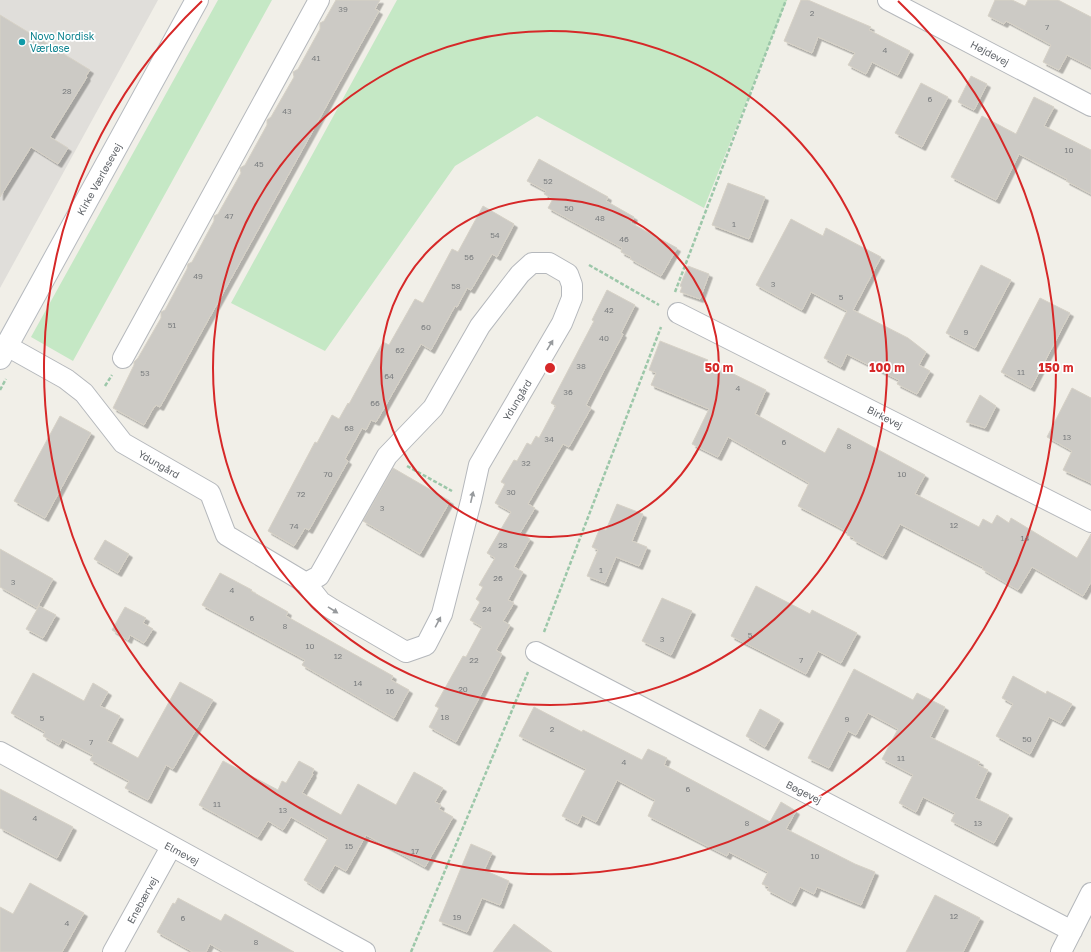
<svg xmlns="http://www.w3.org/2000/svg" width="1091" height="952" font-family="'Golos Text',sans-serif">
<defs>
<filter id="shadow"><feDropShadow dx="3.5" dy="3.5" stdDeviation="0" flood-color="#0004"/></filter>
</defs>
<rect width="100%" height="100%" fill="#f1efe8"/>
<path fill="#e0deda" d="M0,0H158L0,288Z"/>
<path fill="#c5e8c5" d="M218,0H272L73,361L31,337Z
M397,0H787L704,208L537,116L455,166L325,351L231,303Z"/>
<path fill="#cccac5" stroke="#d6d1c6" filter="url(#shadow)" d="M336,0H380L375,9L379,11L160,407L156,405L155,407H154L144,425L113,408L134,365V362L138,358L161,318V312L165,310L187,269L188,264L192,262L214,221V216L218,214L241,173L240,168L245,165L267,125V120L271,117L294,77L293,72L298,69L320,29V23L324,21Z
M801,0H808L871,27L869,30L910,51L898,75L872,62L866,74L848,65L855,53L818,37L812,53L784,41Z
M995,0H1012L1025,6L1028,0H1058L1091,17V67L1067,55L1059,70L1043,62L1051,45L1006,21L1004,24L988,16Z
M0,15L90,70L86,76L87,77L50,137L68,148L58,164L31,147L0,197Z
M971,76L987,84L974,110L958,102Z
M921,83L948,97L922,147L895,133Z
M1034,97L1054,107L1044,126L1091,150V194L1066,181L1067,179L1019,154L996,200L951,177L982,116L1016,134Z
M539,159L608,197L606,201L634,217L631,223L677,248L661,276L630,259L631,257L621,252L622,248L548,208L553,199L544,194L546,191L527,181Z
M728,183L765,197L749,239L712,225Z
M483,206L514,224L497,257L492,254L471,290L467,288L457,307L455,306L431,350L421,344L376,422L371,420L366,430L362,428L345,459L348,461L309,530L305,528L294,546L268,531L315,442L317,443L332,415L339,419L348,403L349,404L383,342L389,345L415,299L423,303L452,249L458,252Z
M791,219L823,236L826,228L881,257L853,310L908,338L926,352L919,365L930,371L917,394L897,384L899,380L847,354L841,367L824,358L847,311L811,292L802,310L756,285Z
M981,265L1011,280L975,348L946,333Z
M688,266L709,274L700,299L680,292L682,287L680,286Z
M607,290L635,305L621,333L623,334L586,405L591,408L569,447L563,444L528,504L535,508L520,533L530,539L514,567L523,572L508,600L514,603L503,621L510,625L496,650L502,654L456,742L429,727L439,708L435,706L463,656L466,657L482,627L470,620L480,602L476,599L483,587L479,585L495,558L487,553L511,512L495,503L505,484L501,482L514,460L517,461L527,443L531,445L536,436L539,438L556,406L551,403L594,321L592,320Z
M1040,298L1070,313L1031,388L1001,372Z
M660,341L708,360L707,361L766,390L755,414L825,453L838,428L925,475L915,494L979,527L983,519L992,524L997,515L1009,523L1011,518L1077,558L1091,534V582L1083,596L1032,567L1018,590L982,569L983,567L900,524L883,556L853,540L854,538L847,535L848,532L798,506L809,483L728,437L718,457L692,444L709,409L651,385L656,373L649,370Z
M1072,388L1091,398V483L1063,470L1072,451L1047,437Z
M980,395L996,406L985,428L966,422Z
M60,416L91,433L45,518L14,501Z
M393,468L450,501L420,554L363,521Z
M617,504L643,514L632,541L647,547L639,566L616,557L605,583L587,576L598,550L592,547L600,528L606,530Z
M105,540L129,554L118,573L94,559Z
M0,549L53,579L37,608L0,587Z
M220,573L252,590L251,591L288,612L286,616L393,676L391,680L409,690L394,718L302,665L305,660L202,605Z
M756,586L810,614L812,610L857,633L841,663L818,651L806,674L731,636Z
M662,598L692,611L671,655L642,641Z
M39,606L56,615L43,638L26,629Z
M125,607L146,618L143,623L153,629L144,643L130,635L128,640L112,630Z
M854,669L913,700L917,693L945,707L930,737L980,762L978,765L988,770L975,798L1009,815L994,843L951,821L955,813L923,797L916,812L899,803L913,775L882,759L898,729L868,713L856,735L848,731L829,768L808,758Z
M33,673L84,701L93,683L108,692L100,706L120,716L107,741L138,758L180,682L213,700L173,769L166,765L148,800L125,788L129,781L90,760L93,755L62,739L59,745L43,736L45,732L11,713Z
M1013,676L1046,694L1047,691L1072,704L1061,723L1049,717L1030,754L996,736L1013,704L1002,698Z
M534,707L582,732L583,730L642,760L648,749L667,758L664,765L770,822L781,802L796,811L786,829L855,864L875,872L861,905L817,887L814,894L800,887L792,903L767,890L769,887L762,884L768,872L729,852L727,856L648,816L655,800L617,780L596,822L582,815L578,824L562,816L586,769L519,736Z
M760,709L780,720L765,747L746,736Z
M223,761L278,790L282,781L286,783L299,761L314,769L312,773L313,774L302,793L341,815L358,784L396,805L414,772L443,788L435,802L441,805L439,809L453,817L425,867L366,835L346,871L335,865L320,890L304,880L328,838L291,817L283,830L268,821L258,837L199,805Z
M0,789L73,827L57,858L0,828Z
M471,844L492,853L484,870L509,881L500,905L482,898L467,932L439,921Z
M30,883L84,913L62,952H0V907L13,914Z
M935,895L980,918L963,952H906Z
M178,898L221,921L225,914L294,952H224L210,944L206,952H193L157,932L173,903L175,904Z
M514,924L552,952H493Z"/>
<g fill="none" stroke-linecap="round" stroke-linejoin="round">
<g stroke="#b5b8bc" stroke-width="22">
<path id="street" d="M888,0L1091,106
M678,313L1091,522
M7,346L66,379L84,393L123,443L210,493L226,535L306,583L321,602L332,609L406,652L426,645L442,614L471,501L479,465L562,323L572,298V285L568,274L549,263H532L520,274L480,326L433,408L387,456L319,576L306,583
M123,358L319,0
M536,652L1072,931
M0,752L365,952
M113,952L171,847
M1061,952L1091,893"/>
</g>
<g stroke="#b6babf" stroke-width="24">
<path id="secondary" d="M0,358L197,0"/>
</g>
<path stroke="#9cc7a9" stroke-width="2.5" stroke-dasharray="4 2" stroke-linecap="butt" d="M589,265L659,305
M675,292L786,0
M105,386L112,375
M0,390L6,379
M407,466L452,491
M544,632L661,327
M411,952L528,672"/>
<use href="#street" stroke="#fff" stroke-width="20"/>
<use href="#secondary" stroke="#fff" stroke-width="22"/>
</g>
<defs><path id="oneway-solid" d="M-6-.8H1V-3.2L6.5 0L1 3.2V.8H-6Z"/></defs>
<g fill="#979a9d">
<use href="#oneway-solid" transform="translate(550 345) rotate(-59)"/>
<use href="#oneway-solid" transform="translate(472 497) rotate(-77)"/>
<use href="#oneway-solid" transform="translate(333 610) rotate(32)"/>
<use href="#oneway-solid" transform="translate(438 622) rotate(-62)"/>
</g>
<g fill="none" stroke="#d62828" stroke-width="2">
<circle cx="550" cy="368" r="169"/>
<circle cx="550" cy="368" r="337"/>
<path d="M898 1A506 506 0 1 1 202 1"/>
</g>
<circle fill="#0f9aa8" stroke="#fff" stroke-width="1.5" cx="22" cy="42" r="4"/>
<g text-anchor="middle" dominant-baseline="central" stroke-width="3.5" stroke-linejoin="round" paint-order="stroke">
<g font-size="8" fill="#7a7d7f">
<text x="343" y="9">39</text>
<text x="812" y="13">2</text>
<text x="1047" y="27">7</text>
<text x="885" y="50">4</text>
<text x="316" y="58">41</text>
<text x="67" y="91">28</text>
<text x="930" y="99">6</text>
<text x="287" y="111">43</text>
<text x="1069" y="150">10</text>
<text x="259" y="164">45</text>
<text x="548" y="181">52</text>
<text x="569" y="208">50</text>
<text x="229" y="216">47</text>
<text x="600" y="218">48</text>
<text x="734" y="224">1</text>
<text x="495" y="235">54</text>
<text x="624" y="239">46</text>
<text x="469" y="257">56</text>
<text x="198" y="276">49</text>
<text x="773" y="284">3</text>
<text x="456" y="286">58</text>
<text x="841" y="297">5</text>
<text x="609" y="310">42</text>
<text x="172" y="325">51</text>
<text x="426" y="327">60</text>
<text x="966" y="332">9</text>
<text x="604" y="338">40</text>
<text x="400" y="350">62</text>
<text x="581" y="366">38</text>
<text x="1021" y="372">11</text>
<text x="145" y="373">53</text>
<text x="389" y="376">64</text>
<text x="738" y="388">4</text>
<text x="568" y="392">36</text>
<text x="375" y="403">66</text>
<text x="349" y="428">68</text>
<text x="1067" y="437">13</text>
<text x="549" y="439">34</text>
<text x="784" y="442">6</text>
<text x="849" y="446">8</text>
<text x="526" y="463">32</text>
<text x="328" y="474">70</text>
<text x="902" y="474">10</text>
<text x="511" y="492">30</text>
<text x="301" y="494">72</text>
<text x="382" y="508">3</text>
<text x="954" y="525">12</text>
<text x="294" y="526">74</text>
<text x="1025" y="538">14</text>
<text x="503" y="545">28</text>
<text x="601" y="570">1</text>
<text x="498" y="578">26</text>
<text x="13" y="582">3</text>
<text x="232" y="590">4</text>
<text x="487" y="609">24</text>
<text x="252" y="618">6</text>
<text x="285" y="626">8</text>
<text x="750" y="635">5</text>
<text x="662" y="639">3</text>
<text x="310" y="646">10</text>
<text x="338" y="656">12</text>
<text x="474" y="660">22</text>
<text x="801" y="660">7</text>
<text x="358" y="683">14</text>
<text x="463" y="689">20</text>
<text x="390" y="691">16</text>
<text x="445" y="717">18</text>
<text x="42" y="718">5</text>
<text x="847" y="719">9</text>
<text x="552" y="729">2</text>
<text x="1027" y="739">50</text>
<text x="91" y="742">7</text>
<text x="901" y="758">11</text>
<text x="624" y="762">4</text>
<text x="688" y="789">6</text>
<text x="217" y="804">11</text>
<text x="283" y="810">13</text>
<text x="35" y="818">4</text>
<text x="747" y="823">8</text>
<text x="978" y="823">13</text>
<text x="349" y="846">15</text>
<text x="415" y="851">17</text>
<text x="815" y="856">10</text>
<text x="954" y="916">12</text>
<text x="457" y="917">19</text>
<text x="183" y="918">6</text>
<text x="67" y="923">4</text>
<text x="256" y="942">8</text>
</g>
<g font-size="10" fill="#0d838f" stroke="#fff" text-anchor="start">
<text x="30" y="36">Novo Nordisk<tspan x="30" dy="12">Værløse</tspan></text>
</g>
<g font-size="10" fill="#5f6368" stroke="#fff">
<text transform="translate(990 53) rotate(28)">Højdevej</text>
<text transform="translate(99 179) rotate(-61)">Kirke Værløsevej</text>
<text transform="translate(517 400) rotate(-59)">Ydungård</text>
<text transform="translate(885 417) rotate(27)">Birkevej</text>
<text transform="translate(159 464) rotate(30)">Ydungård</text>
<text transform="translate(804 792) rotate(27)">Bøgevej</text>
<text transform="translate(182 853) rotate(28)">Elmevej</text>
<text transform="translate(142 900) rotate(-61)">Enebærvej</text>
</g>
</g>
<circle cx="550" cy="368" r="6" fill="#d62828" stroke="#fff" stroke-width="2"/>
<g font-size="12" text-anchor="middle" font-weight="bold" fill="#d62828" stroke="#fff" stroke-width="3.5" stroke-linejoin="round" paint-order="stroke">
<text x="719" y="372">50 m</text>
<text x="887" y="372">100 m</text>
<text x="1056" y="372">150 m</text>
</g>
</svg>
